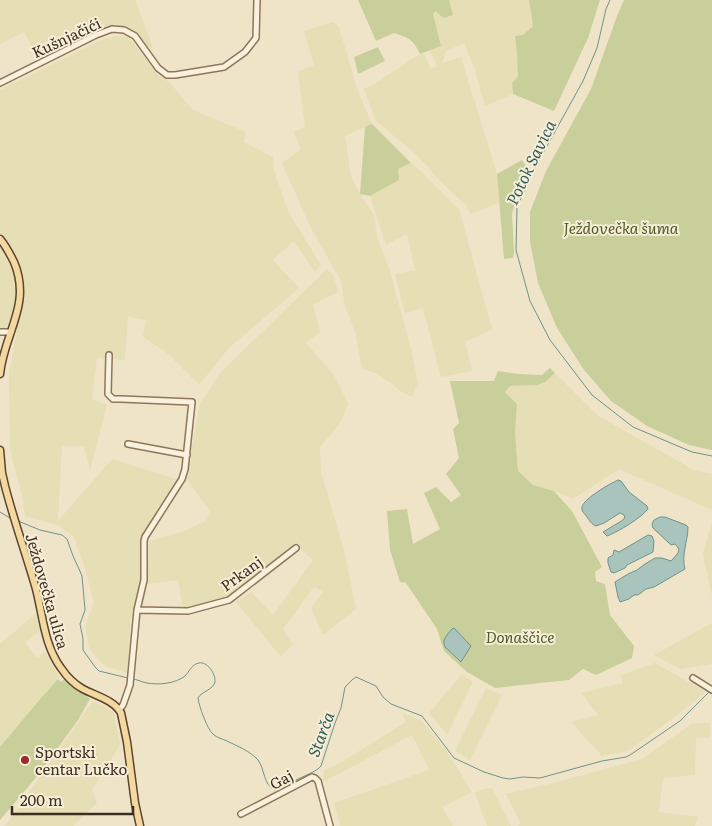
<svg xmlns="http://www.w3.org/2000/svg" width="712" height="826" font-family="Literata,serif">
<rect width="100%" height="100%" fill="#f0e4c8"/>
<path fill="#e6deb5" d="M0,0H135L151,42L153,52L133,32L115,24L87,35L37,57L24,32L0,44Z
M449,0H529L533,26L523,35L515,36L517,54L518,76L512,83L513,94L485,106L475,70L464,43L446,51L442,63L461,57L497,174L499,203L470,214L467,206L440,181L418,156L375,120L364,89L376,83L423,52L431,69L437,66L430,50L441,45L433,14L436,11L453,15Z
M333,22L339,27L357,89L372,124L345,136L351,176L360,194L374,215L377,237L390,271L411,349L418,383L412,397L401,392L391,383L376,373L362,369L356,335L344,303L342,283L310,226L282,163L301,149L294,132L305,127L298,72L314,65L304,31Z
M115,36L128,37L137,47L159,76L169,82L193,110L246,132L244,142L273,157L274,171L289,213L321,265L315,272L294,241L273,260L299,288L229,348L199,385L167,353L143,337L146,320L128,317L125,360L97,358L92,399L107,405L90,470L84,446H62L58,521L112,459L179,480L142,537L140,580L131,616L127,673L105,666L89,649L85,625L94,603L84,565L73,536L57,525L25,516L22,496L10,450L9,373L23,298V277L16,256L0,232V90L101,40Z
M411,163L421,171L459,209L492,329L465,342L472,371L441,377L423,308L405,313L395,274L415,270L407,234L386,245L370,196L399,180L398,169Z
M0,247L5,252L7,256L16,279L17,288L16,308L8,330L0,329Z
M327,269L334,277L338,292L313,305L320,332L306,343L334,375L348,403L341,422L320,447L321,472L345,554L356,609L323,635L311,608L323,592L314,587L283,629L293,645L280,656L236,602L251,592L273,615L313,560L295,544L226,598L196,606L183,608L178,580L146,584L148,572L149,541L182,532L206,521L210,511L186,478L200,403L221,372Z
M555,373L598,416L696,471L712,474V510L619,469L573,499L554,491L533,485L518,471L515,432L517,404L505,392L509,386L537,385L545,382Z
M712,522V596L703,554Z
M35,614L41,630L25,642L37,658L45,652L59,677L14,735L0,749V644Z
M712,623V664L680,669L654,655Z
M655,663L706,692L668,722L628,751L602,756L571,722L598,715L581,693L623,683L621,675Z
M462,674L473,682L447,735L429,713Z
M486,688L502,695L470,760L455,751Z
M93,701L114,712L120,745L92,790L97,803L73,826H5Z
M402,713L421,720L446,750L472,792L442,807L453,826H340L334,803L429,770L412,735L323,782L324,770L340,763L406,722Z
M693,723H710V738H696L695,775L663,778L659,812L698,817L695,826H518L520,823L506,794L553,783L642,759Z
M492,788L511,826H487L475,793L483,789Z"/>
<path fill="#c9cf9b" fill-rule="evenodd" d="M358,0H449L453,15L443,18L436,11L433,14L441,46L420,54C413,39 409,38 394,33L376,41Z
M529,0H600L588,38L554,111L513,94L512,83L518,76L517,54L515,36L523,35L533,26Z
M624,0H712V450L689,445L647,426L611,401L584,370L557,328L538,283L530,242V212L546,171L591,89L617,16Z
M378,47L385,61L358,74L354,57Z
M372,124L411,163L398,169L399,180L370,196L360,194L365,127Z
M522,160L528,169L519,188L512,214L514,253L513,258L504,259L497,174Z
M550,368L555,373L545,382L537,385L510,386L505,392L517,404L515,432L518,471L533,485L554,491L572,511L602,567L595,572L596,581L605,584L610,615L634,646L632,658L596,675L583,669L569,680L495,688L467,672L444,651L437,629L406,583L400,582L390,550L387,511L407,509L413,544L440,529L424,493L436,487L451,502L461,495L446,474L459,458L453,429L459,423L450,381H494L498,371L518,374L542,375ZM443,645H471L462,662L445,647Z
M58,679L61,682L64,679L90,699L78,720L40,773L0,820V747L36,704Z"/>
<path fill="#a9c4bc" stroke="#6f938a" d="M618,480L621,481L629,492L647,506L648,509C641,518 618,532 607,536L603,532L623,520L625,517L624,515L620,513L604,523L596,526C591,524 590,521 587,517C585,514 581,511 582,507C583,499 611,483 618,480Z
M660,517H665L686,525L688,527C688,541 681,555 685,569L654,587L646,589L638,595H634L629,599L620,602L618,597L615,582L628,574L637,570L645,564L655,558H662L671,561L678,553L679,549L675,544L671,545L653,528L652,524L654,520Z
M648,535L652,536L654,541L653,552L627,565L625,568L614,573L611,572L608,563V558L613,555L614,550L619,552Z
M454,628L471,646L461,662L445,647C441,640 448,634 452,629Z"/>
<g fill="none" stroke-linecap="round" stroke-linejoin="round">
<path stroke="#6f938a" stroke-width="1" d="M610,0L606,9L597,48L583,81L537,164L517,207L516,250L530,301L550,340L592,395L633,427L692,452L712,456
M0,512L10,518
M18,521L40,530L62,535L67,539L73,556L79,569L82,576L85,610L80,624L83,639V650L95,667L99,671L128,678
M132,679C137,679 141,682 147,683C158,685 175,684 185,676C189,672 192,664 199,663C207,661 216,674 215,682C213,690 202,691 198,698C199,706 207,729 213,734C217,738 223,739 227,741C237,746 250,751 258,760C265,769 263,785 275,790L313,772L318,769L321,766L335,723L341,708L345,687L352,680L356,677L376,686L383,697L391,704L422,716L454,758L484,772L503,778L510,779L523,777L540,778L602,761L626,757L630,755L680,721L710,691"/>
<g stroke="#8d765c" stroke-width="8">
<path id="minor" d="M0,83L96,35L112,29L124,30L135,36L158,68L167,75H175L224,67L245,52L256,38L257,0
M0,332H11
M109,355L108,394L113,399H121L192,402L185,469L182,479L145,537L144,541V580L137,610L130,685L123,705L119,710
M128,444L187,455
M137,610L188,611L229,600L296,548
M693,678L712,690
M241,814L312,777L315,778L318,781L330,826"/>
</g>
<g stroke="#5b4430" stroke-width="9">
<path id="major" d="M0,239C6,246 10,254 14,262C32,305 4,333 0,374
M0,450L2,473L5,486C14,521 26,554 36,589C43,616 44,645 61,668C67,677 74,684 83,689C96,696 114,700 121,713L127,742L135,803L140,826"/>
</g>
<use href="#minor" stroke="#faf1dc" stroke-width="5"/>
<use href="#major" stroke="#f3d9a0" stroke-width="6"/>
</g>
<circle fill="#9e2a2b" stroke="#f7eed8" stroke-width="2" cx="25" cy="760" r="5"/>
<g text-anchor="middle" dominant-baseline="central" stroke-width="4" stroke-linejoin="round" paint-order="stroke">
<g font-size="15" fill="#3d2e20" stroke="#f7eed8">
<text transform="translate(66 37) rotate(-25)">Kušnjačići</text>
<text transform="translate(241 573) rotate(-36)">Prkanj</text>
<text transform="translate(48 591) rotate(74)">Ježdovečka ulica</text>
<text transform="translate(281 779) rotate(-28)">Gaj</text>
</g>
<g font-size="15" font-style="italic" fill="#4d5a26" stroke="#f7eed8">
<text x="621" y="227">Ježdovečka šuma</text>
<text x="520" y="636">Donaščice</text>
</g>
<g font-size="15" fill="#3d2e20" stroke="#f7eed8" text-anchor="start">
<text x="35" y="751">Sportski<tspan x="35" dy="17">centar Lučko</tspan></text>
</g>
<g font-size="16" font-style="italic" fill="#2f5d5a" stroke="#f7eed8">
<text transform="translate(530 162) rotate(-64)">Potok Savica</text>
<text transform="translate(320 734) rotate(-69)">Starča</text>
</g>
</g>
<path d="M12 806v8h121v-8" fill="none" stroke="#3d2e20" stroke-width="2.5"/>
<text x="20" y="806" font-size="15" fill="#3d2e20" stroke="#f7eed8" stroke-width="4" paint-order="stroke">200 m</text>
</svg>
